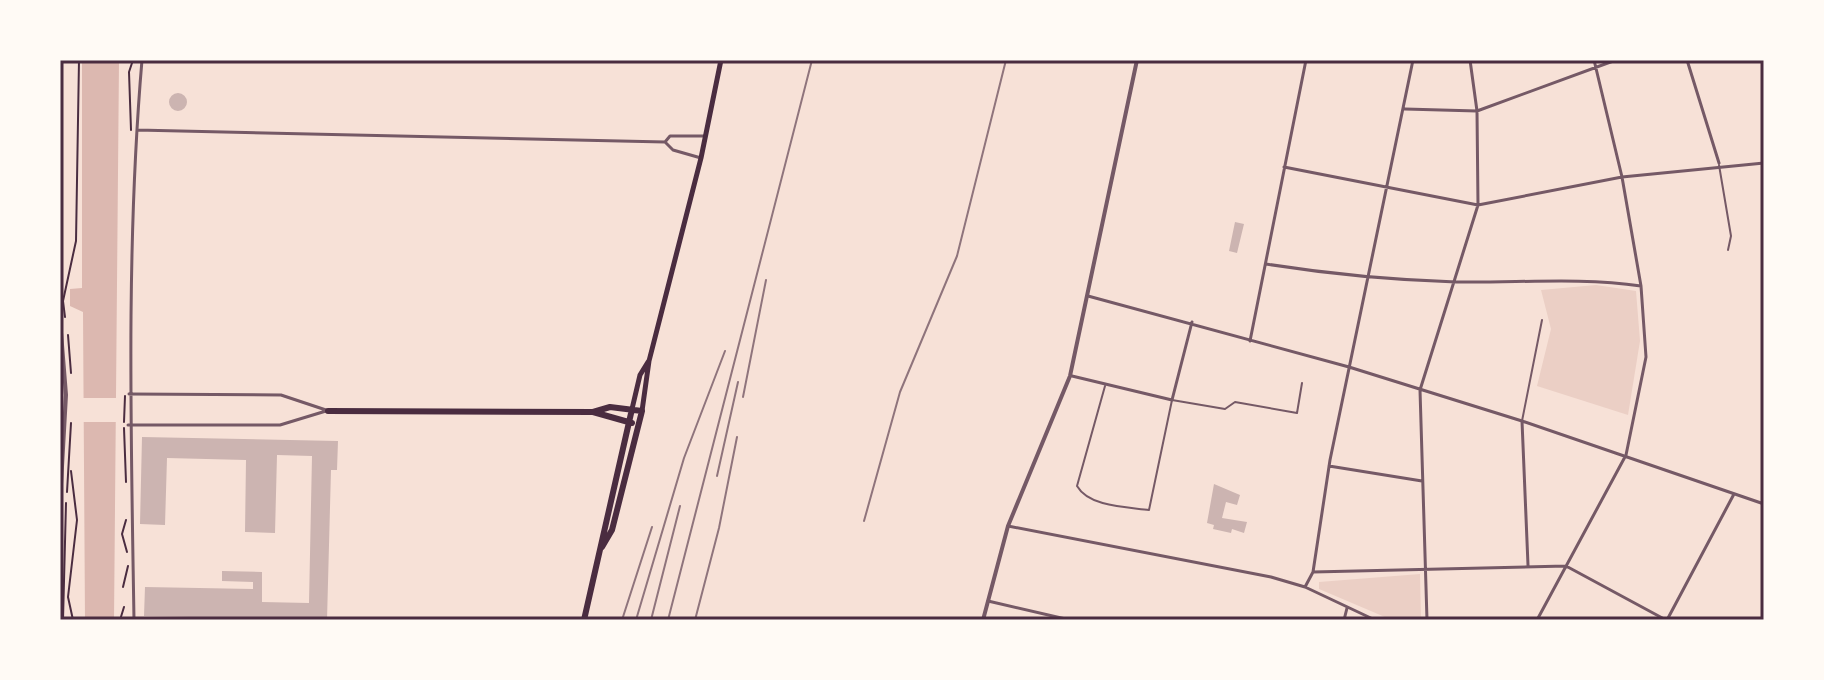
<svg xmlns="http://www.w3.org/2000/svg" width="1824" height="680" font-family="'Space Grotesk',sans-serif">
<rect width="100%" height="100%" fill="#f7e1d7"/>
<path fill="#ebcfc5" d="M1596,285L1636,291L1640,341L1628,415L1537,386L1551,329L1541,290Z
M1420,574L1421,620H1392L1319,589V582Z"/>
<path fill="#dcb8b0" d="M82,60H119L114,620H85L83,312L70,306V289L82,288Z"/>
<path fill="#f7e1d7" d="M79,398H119V422H80Z"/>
<path fill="#ccb4b1" d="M169 102a9 9 0 1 1 18 0a9 9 0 1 1-18 0Z
M1235,222L1244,224L1237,253L1229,251Z
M142,437L338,441L337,470H331L327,620L144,616L145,587L253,589V582L222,581V571L262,572V602L309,603L312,456L277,455L275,533L245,532L246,460L167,458L165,525L140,524Z
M1214,484L1240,495L1237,505L1226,502L1222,518L1247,522L1244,533L1232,529L1231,533L1213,529L1214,525L1207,523Z"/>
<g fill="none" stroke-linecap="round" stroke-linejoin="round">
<path stroke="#4a2c40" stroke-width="2" d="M131,130L129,72L133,60
M65,317L63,301L76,241L79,60
M68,335L71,373
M124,422L125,396
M124,428L126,482
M71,471L77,520L68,597L73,620
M67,492L71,423
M126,520L122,534L127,552
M123,587L128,566
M63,620L66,503
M120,620L124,607"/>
<path stroke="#755966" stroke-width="2" d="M1719,165L1731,236L1728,250
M1105,386L1077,486C1089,507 1127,507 1149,510L1172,400L1225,409L1235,402L1297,413L1302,383
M1522,421L1542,320"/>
<path stroke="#755966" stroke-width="3" d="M1687,60L1719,163
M1405,109L1477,111L1616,60
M137,130L665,142
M701,158L673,150L665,142L670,136H705
M1284,167L1478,205L1622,177L1764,163
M1266,264C1329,274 1393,280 1456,282C1519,283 1580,277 1641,286
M1088,296L1349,367L1522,421L1764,504
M1250,341L1306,60
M1072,376L1172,400L1192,322
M129,394L281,395L326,410
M1522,421L1528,565
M128,425H280L326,411
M1329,466L1422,481
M1008,526L1271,577L1305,587L1375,620
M1313,572L1566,566L1666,620
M1305,587L1313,572L1330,460L1413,60
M988,601L1070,620
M134,620C131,433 126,247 142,60
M1344,620L1347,608
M1427,620L1420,390L1478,205L1477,111L1470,60
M1537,620L1626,455L1646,357L1641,286L1622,177L1594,60
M1667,620L1734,494"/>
<path stroke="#755966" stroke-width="4" d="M60,320L66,395L60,502
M983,620L1008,526L1070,376L1137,60"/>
<path stroke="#4a2c40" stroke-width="5" d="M632,409L640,375L648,362
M642,411L649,361L701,158L721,60"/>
<path stroke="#4a2c40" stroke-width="6" d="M328,411L593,412L610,407L642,411L612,530L602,547
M593,412L632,423
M584,620L632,409"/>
<path stroke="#8f747c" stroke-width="2" d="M743,397L766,280
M717,476L738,382
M864,521L900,392L957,256L1006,60
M622,620L652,527
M636,620L684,458L725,351
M651,620L680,506
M668,620L812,60
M695,620L719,528L737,437"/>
</g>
<rect width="1824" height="680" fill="none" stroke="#fffaf5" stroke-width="124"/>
<rect x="62" y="62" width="1700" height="556" fill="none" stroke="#4a2c40" stroke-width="3"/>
</svg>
